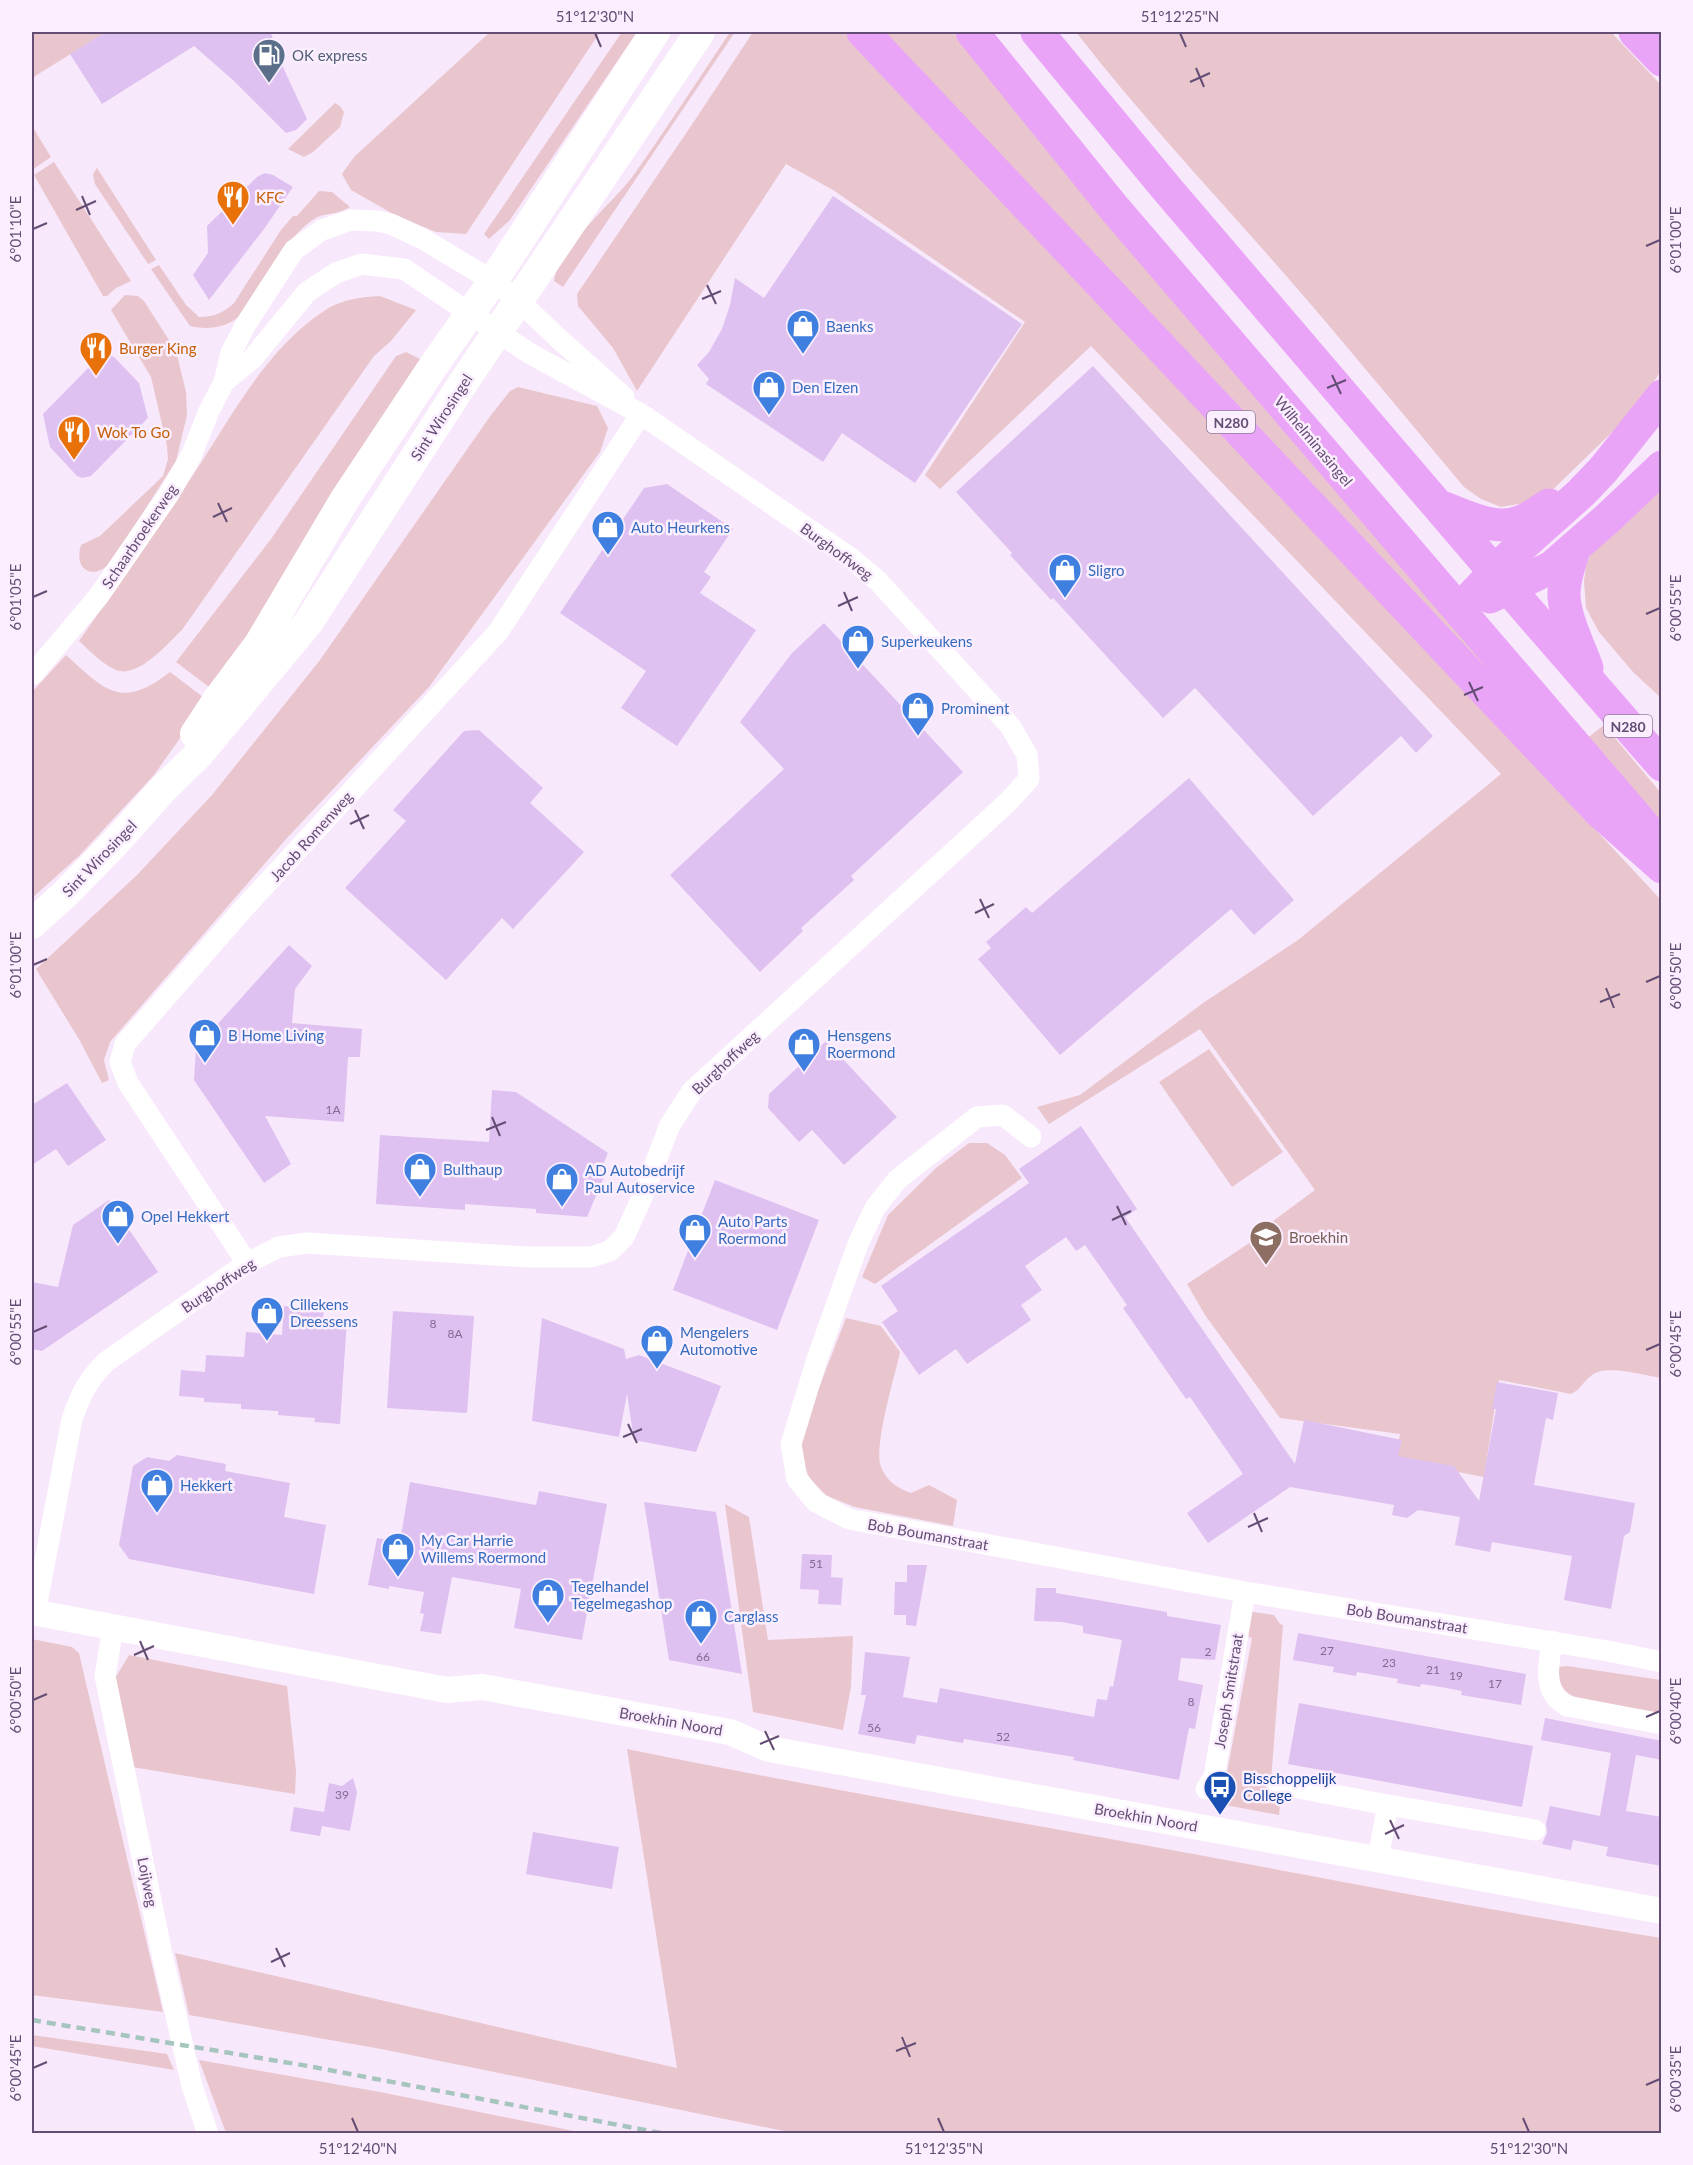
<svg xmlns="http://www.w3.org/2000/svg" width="1693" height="2165" font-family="Lato,sans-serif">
<rect width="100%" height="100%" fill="#f8e8fb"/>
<path fill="#e9c6cd" d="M32,32H106L32,78Z
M490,32H600L466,234L436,232L395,215L351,190L342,174L354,157Z
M622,32H637L510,220L489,239L484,234Z
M730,32H735L563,287L554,281C558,248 612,204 633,176C666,129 698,80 730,32Z
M753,32H852L1661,900V1378C1643,1375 1607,1364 1592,1375C1584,1381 1580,1390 1571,1394L1499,1380L1484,1477L1395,1460L1400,1434L1280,1418L1205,1315L1187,1284L1257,1238L1273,1221L1315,1190L1200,1029L1049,1124L1037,1107L1080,1095L1203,1003L1298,940L1501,774L1091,346L940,489L925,475L1025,322L833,190L786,164L637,391L613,348L578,306L577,294L697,117Z
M874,32H953L1141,263L1602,800Z
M1076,32H1611L1661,85V371L1634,411L1542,500L1501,507L1481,499L1464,487C1401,412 1339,336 1274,262C1207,186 1138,112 1076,32Z
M335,103L340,106L344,112L340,127L313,152L304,157L288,149Z
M32,126L51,157L32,170Z
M54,162L131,281L116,288L107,296H103L34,175Z
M97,168L156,260L148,264L95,184L93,174Z
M319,191L332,192L350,207C341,213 331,213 320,216C311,219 298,232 292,239C260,277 252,340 190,326L151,269L159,265L186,305L199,317C214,317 223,313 234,303L281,230L293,216H297Z
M125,295L138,296L144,301L176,351L186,392L187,415L176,461L112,561C95,581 73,572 81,545L100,536L163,476L168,459L167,446L151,377L111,310Z
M380,296L416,310L391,341L374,356L182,630C168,643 138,679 116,670C102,664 90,651 79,641C118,586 156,531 193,475C232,416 266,348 327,309C344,299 361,297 380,296Z
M406,352L420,359L418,379L213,690L176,662L271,539L396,356Z
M518,387L597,406L608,428L600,452L429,687L287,838L110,1042L104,1060L109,1080L102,1083L80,1041L36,969L137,875L212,795L320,660L491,415L510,391Z
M1661,477V698L1633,672L1599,632L1586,608L1584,581L1586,565L1598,538Z
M66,655C106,691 121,710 170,672L207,700L154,775L79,856L32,898V692Z
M1604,725L1661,793V829L1585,740Z
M1209,1049L1283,1152L1232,1187L1159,1082Z
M969,1143H987L1005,1155L1022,1178L875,1284L862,1277L888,1215L936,1168Z
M846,1318L881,1326L900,1352C895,1376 873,1447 881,1467C886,1480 898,1489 911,1493L929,1485L957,1500L953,1526L855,1507L827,1496L810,1479L802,1461L800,1443L808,1416Z
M725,1504L749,1517L768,1640L853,1636L851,1687L843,1730L753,1712Z
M1247,1611L1274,1615L1280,1624L1283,1625L1270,1794L1281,1796L1279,1815L1209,1802L1210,1792L1223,1794L1252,1638L1249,1637L1244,1628Z
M32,1639L72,1647L79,1653L163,2012L32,1995Z
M129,1655L287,1686L296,1771L295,1794L132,1767L114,1680Z
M1567,1666L1661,1680V1715C1641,1711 1575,1705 1564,1689C1559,1683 1559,1674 1558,1667Z
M627,1749C813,1787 1001,1819 1188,1853C1346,1882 1503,1913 1661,1938V2133H794L381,2049L189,2015L175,1953L677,2068Z
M32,2035L167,2054L174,2070L32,2046Z
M199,2060L380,2092L584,2133H226Z"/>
<path fill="#dec1f0" d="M106,32H271L276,52L307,119L296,130L286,133L233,80L194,46L102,104L70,54Z
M265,173L273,175L293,187L264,229L209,300L193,275L208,253L207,226L257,177Z
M833,196L1022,324L915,483L842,433L823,462L706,384L709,379L697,365L709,352L722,329L730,305L735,278L764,298Z
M107,354L114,357L139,383L148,418L91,476L82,478L77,476L50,447L43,414L99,357Z
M1093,366L1433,736L1416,753L1401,736L1313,816L1195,688L1163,718L1053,598L1051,600L1010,555L1012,553L956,492Z
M667,484L733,529L704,572L711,577L700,593L756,630L677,746L621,708L646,671L560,613L644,488Z
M824,623L963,772L851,876L854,880L801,928L803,931L760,972L670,875L784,769L740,722L792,653Z
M479,730L543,788L530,803L584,852L513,929L502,918L446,980L345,888L406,821L393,810L464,731Z
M1189,778L1294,900L1254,935L1231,909L1060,1055L978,959L991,948L986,942L1026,907L1032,913Z
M289,945L312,966L295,989L292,1023L362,1029L360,1057H348L344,1122L265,1116L291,1164L264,1183L194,1080L196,1048Z
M826,1041L897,1117L844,1165L812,1130L799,1142L768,1108L769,1094Z
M67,1083L106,1140L68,1166L56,1149L32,1165V1105Z
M492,1090L516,1092L608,1153L599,1175L604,1177L587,1217L536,1213V1209L465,1204V1210L376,1204L380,1135L489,1142Z
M1081,1126L1137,1209L1125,1217L1295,1464L1304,1420L1402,1440L1398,1456L1454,1466L1479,1501L1496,1409H1492L1497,1382L1558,1393L1553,1420L1546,1418L1534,1485L1635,1503L1630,1532L1624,1536L1611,1609L1564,1600L1572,1556L1492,1542L1490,1552L1455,1545L1460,1517L1418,1510L1407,1518L1392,1515L1394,1505L1290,1487L1208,1543L1187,1513L1243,1474L1190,1397L1186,1399L1123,1308L1127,1305L1085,1245L1076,1251L1066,1237L1025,1266L1042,1290L1021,1305L1031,1320L967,1364L956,1349L919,1375L882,1322L898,1311L881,1286L1029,1183L1019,1169Z
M715,1180L819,1220L777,1330L673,1290Z
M109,1200L158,1272L42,1351L32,1349V1282L58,1287L73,1225Z
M284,1306L324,1309L323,1317L347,1319L340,1424L314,1422L315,1418L278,1415V1411L241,1409V1404L204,1402V1398L179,1396L181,1370L205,1372L206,1355L244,1357L246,1332L282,1335Z
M393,1311L474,1316L467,1413L387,1408Z
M542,1318L624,1349L626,1359L639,1355L721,1386L696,1452L634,1440L627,1394L619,1437L532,1421Z
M177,1455L226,1464L225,1471L290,1483L284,1517L326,1525L314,1594L129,1559L119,1545L133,1466L147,1457L169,1461Z
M410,1482L536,1505L539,1491L607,1504L582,1640L514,1628L521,1589L452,1577L441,1634L420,1631L424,1614L420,1613L424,1592L389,1586V1589L368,1585L377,1538L400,1542Z
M644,1502L716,1512L742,1674L669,1660Z
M802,1554L832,1555L831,1577L843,1578L841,1605L818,1604L819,1590L800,1589Z
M907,1565H927L916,1626L906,1625V1615H894L895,1582H907Z
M1036,1588H1056V1593L1167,1612V1616L1221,1625L1215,1660L1181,1658L1178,1680L1203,1685L1195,1729L1189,1728L1179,1780L1073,1760L1074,1757L964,1739L963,1743L917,1735L915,1744L858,1734L866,1695H861L865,1652L910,1657L903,1697L937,1703L940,1688L1094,1717L1097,1699L1107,1700L1110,1686L1113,1687L1122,1640L1083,1633V1626L1062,1622L1034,1621Z
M1298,1633L1526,1674L1521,1705L1461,1695L1462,1691L1441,1687L1421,1684L1420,1687L1397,1683L1398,1679L1357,1672L1356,1676L1333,1672L1334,1667L1293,1660Z
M1299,1703L1533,1746L1522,1807L1288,1764Z
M1545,1718L1662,1741V1760L1636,1755L1626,1811L1662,1817V1866L1606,1856L1608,1847L1573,1840L1571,1850L1542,1844L1547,1833L1546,1824L1550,1806L1600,1816L1611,1753L1541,1740Z
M353,1778L357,1792L350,1831L322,1826L320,1836L290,1831L294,1807L324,1812L329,1783L342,1786Z
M533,1832L619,1847L612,1889L526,1874Z"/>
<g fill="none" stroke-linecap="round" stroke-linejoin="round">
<path stroke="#fff" stroke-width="21" d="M32,675L98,597L169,494L191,456L209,411L224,382L231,353L246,324L294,250L322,230L351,220L377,221L391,224L423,239L493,281L519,301L558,338L624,397
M1031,1137L1003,1115L977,1117L897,1180L875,1208L858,1244L817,1359L791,1444L797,1479L816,1502L849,1519L1245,1592L1608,1651L1662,1662
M247,1263L128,1083L120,1062L125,1044L244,908L498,632L641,414
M35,1613L72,1419C81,1394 88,1379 107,1361L247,1263L279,1247L307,1243L527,1257H591L610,1251L624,1237L640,1202L670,1125L692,1091L1008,802L1029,779L1027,755L1011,727L878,581L852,559L641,414L529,353L404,269L362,264L336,273L307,292L252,359L224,382
M113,1627L105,1676L162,1954L192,2086L208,2134
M1552,1641C1550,1658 1544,1681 1555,1696C1558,1700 1563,1703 1567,1706L1662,1724
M1277,1784L1388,1805L1535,1830
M1206,1789L1214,1777L1245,1592
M1378,1858L1388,1805"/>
<path stroke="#fff" stroke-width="26" d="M32,1612L447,1690L482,1687L730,1732L769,1749L1662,1911"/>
<path stroke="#fff" stroke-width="30" d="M195,734L218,699L259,644L345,499L434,365L493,281L655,32
M32,924L65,894L115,843L164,788L199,754L308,623L463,383L700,32"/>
<path stroke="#eaa4f7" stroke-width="33" d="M863,32L1600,812L1662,867
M972,32L1114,208L1657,841
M1037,32L1167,189L1509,589L1662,765
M1635,32L1662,60
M1441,507C1465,515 1494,532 1520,522C1531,518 1539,511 1549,505
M1575,547C1570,563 1563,580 1564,597C1566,621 1579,646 1587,668
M1490,597L1552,567L1607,519L1662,467
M1459,610L1506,560L1581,493L1603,470L1662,396"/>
<path stroke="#a6c5be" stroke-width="4.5" stroke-dasharray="9 6" stroke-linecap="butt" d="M32,2020L308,2066L666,2134"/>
</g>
<path fill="none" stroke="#644d74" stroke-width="2" d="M595,33L601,47M1180,33L1186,47M1196,68L1204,87M1190,82L1210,73M82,196L90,215M76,210L96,201M33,229L47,223M1646,246L1660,240M707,285L716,304M702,299L721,291M1332,375L1341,394M1327,388L1346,380M218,503L227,522M213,517L232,508M844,592L852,611M33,597L47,591M838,606L858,597M1646,614L1660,608M1469,682L1478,701M1464,695L1483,687M355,810L364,829M350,824L369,815M980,899L989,918M975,913L994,904M33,965L47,959M1646,982L1660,976M1606,988L1614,1008M1600,1002L1620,994M492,1117L500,1136M486,1130L506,1122M1117,1206L1126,1225M1112,1220L1131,1211M33,1332L47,1326M1646,1350L1660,1344M628,1424L637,1443M623,1437L642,1429M1254,1513L1262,1532M1248,1527L1268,1518M140,1641L148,1660M134,1655L154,1646M33,1700L47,1694M1646,1717L1660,1711M765,1731L774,1750M760,1744L779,1736M1390,1820L1399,1839M1385,1834L1404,1825M276,1948L285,1967M271,1962L290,1953M902,2037L910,2057M896,2051L916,2043M33,2068L47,2062M1646,2085L1660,2079M352,2118L358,2132M938,2118L944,2132M1523,2118L1529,2132"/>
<defs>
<g id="fuel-pin" transform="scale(1.725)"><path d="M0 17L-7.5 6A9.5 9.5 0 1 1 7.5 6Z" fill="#5c6f8a" stroke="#fbeefe"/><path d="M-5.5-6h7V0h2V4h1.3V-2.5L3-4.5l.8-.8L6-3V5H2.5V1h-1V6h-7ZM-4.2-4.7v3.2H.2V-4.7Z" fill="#fff"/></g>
<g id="restaurant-pin" transform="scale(1.725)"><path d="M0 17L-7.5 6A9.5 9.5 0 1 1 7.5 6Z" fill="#e8710a" stroke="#fbeefe"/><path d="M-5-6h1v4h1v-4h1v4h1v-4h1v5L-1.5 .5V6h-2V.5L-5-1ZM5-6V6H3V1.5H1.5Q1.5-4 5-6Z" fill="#fff"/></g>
<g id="shop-pin" transform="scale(1.725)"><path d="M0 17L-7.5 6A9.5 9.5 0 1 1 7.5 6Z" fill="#3f7fe0" stroke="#fbeefe"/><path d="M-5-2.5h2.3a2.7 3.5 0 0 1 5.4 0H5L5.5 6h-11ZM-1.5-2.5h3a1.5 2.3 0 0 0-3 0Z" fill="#fff"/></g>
<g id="school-pin" transform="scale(1.725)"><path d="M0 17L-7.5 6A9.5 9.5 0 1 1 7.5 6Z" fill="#8d6e63" stroke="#fbeefe"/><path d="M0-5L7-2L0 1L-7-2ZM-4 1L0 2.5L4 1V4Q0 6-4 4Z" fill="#fff"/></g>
<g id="bus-pin" transform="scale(1.725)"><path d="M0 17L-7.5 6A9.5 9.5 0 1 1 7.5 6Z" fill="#1a4fb4" stroke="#fbeefe"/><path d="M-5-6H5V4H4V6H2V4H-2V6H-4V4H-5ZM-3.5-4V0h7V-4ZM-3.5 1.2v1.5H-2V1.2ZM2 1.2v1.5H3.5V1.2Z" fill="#fff"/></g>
</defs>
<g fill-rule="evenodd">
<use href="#fuel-pin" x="269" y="55"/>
<use href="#restaurant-pin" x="233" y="197"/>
<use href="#shop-pin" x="803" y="326"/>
<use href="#restaurant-pin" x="96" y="348"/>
<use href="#shop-pin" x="769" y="387"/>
<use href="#restaurant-pin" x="74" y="432"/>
<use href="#shop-pin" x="608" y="527"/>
<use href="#shop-pin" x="1065" y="570"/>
<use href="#shop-pin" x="858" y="641"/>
<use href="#shop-pin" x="918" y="708"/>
<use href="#shop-pin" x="205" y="1035"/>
<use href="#shop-pin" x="804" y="1044"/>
<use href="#shop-pin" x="420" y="1169"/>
<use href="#shop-pin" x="562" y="1179"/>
<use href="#shop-pin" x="118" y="1216"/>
<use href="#shop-pin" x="695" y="1230"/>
<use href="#school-pin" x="1266" y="1237"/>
<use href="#shop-pin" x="267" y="1313"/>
<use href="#shop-pin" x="657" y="1341"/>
<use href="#shop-pin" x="157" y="1485"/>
<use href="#shop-pin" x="398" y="1549"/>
<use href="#shop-pin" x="548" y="1595"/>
<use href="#shop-pin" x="701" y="1616"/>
<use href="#bus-pin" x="1220" y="1787"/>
</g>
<g text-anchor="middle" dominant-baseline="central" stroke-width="5" stroke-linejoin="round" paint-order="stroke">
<g font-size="12" fill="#826a93">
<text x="333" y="1109">1A</text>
<text x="433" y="1323">8</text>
<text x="455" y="1333">8A</text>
<text x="816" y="1563">51</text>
<text x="1327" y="1650">27</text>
<text x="1208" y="1651">2</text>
<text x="703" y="1656">66</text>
<text x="1389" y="1662">23</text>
<text x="1433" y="1669">21</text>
<text x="1456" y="1675">19</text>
<text x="1495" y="1683">17</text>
<text x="1191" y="1701">8</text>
<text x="874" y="1727">56</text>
<text x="1003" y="1736">52</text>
<text x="342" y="1794">39</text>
</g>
<g fill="#fbeefe" stroke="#917d9d" stroke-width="1.5">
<rect x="1207" y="411" width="48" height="22" rx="4.5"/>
<rect x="1604" y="715" width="48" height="22" rx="4.5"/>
</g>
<g font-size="14" font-weight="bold" fill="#644d74">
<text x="1231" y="422">N280</text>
<text x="1628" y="726">N280</text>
</g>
<g font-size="15" fill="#4e5e75" stroke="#fbeefe" text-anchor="start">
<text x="292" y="55">OK express</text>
</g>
<g font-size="15" fill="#c56008" stroke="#fbeefe" text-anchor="start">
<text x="256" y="197">KFC</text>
<text x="119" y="348">Burger King</text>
<text x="97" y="432">Wok To Go</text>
</g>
<g font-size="15" fill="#366cbe" stroke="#fbeefe" text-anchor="start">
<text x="826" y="326">Baenks</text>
<text x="792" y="387">Den Elzen</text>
<text x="631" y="527">Auto Heurkens</text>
<text x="1088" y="570">Sligro</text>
<text x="881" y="641">Superkeukens</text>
<text x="941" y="708">Prominent</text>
<text x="228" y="1035">B Home Living</text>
<text x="827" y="1035">Hensgens<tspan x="827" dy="17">Roermond</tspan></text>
<text x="443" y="1169">Bulthaup</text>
<text x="585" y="1170">AD Autobedrijf<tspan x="585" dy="17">Paul Autoservice</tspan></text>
<text x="141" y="1216">Opel Hekkert</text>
<text x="718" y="1221">Auto Parts<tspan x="718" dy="17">Roermond</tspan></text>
<text x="290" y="1304">Cillekens<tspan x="290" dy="17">Dreessens</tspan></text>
<text x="680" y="1332">Mengelers<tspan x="680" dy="17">Automotive</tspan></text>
<text x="180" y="1485">Hekkert</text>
<text x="421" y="1540">My Car Harrie<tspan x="421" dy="17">Willems Roermond</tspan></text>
<text x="571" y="1586">Tegelhandel<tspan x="571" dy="17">Tegelmegashop</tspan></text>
<text x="724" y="1616">Carglass</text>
</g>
<g font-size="15" fill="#644d74" stroke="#fbeefe">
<text transform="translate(441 417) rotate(-57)">Sint Wirosingel</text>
<text transform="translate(1314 441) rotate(50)">Wilhelminasingel</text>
<text transform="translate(139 536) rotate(-56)">Schaarbroekerweg</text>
<text transform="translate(837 551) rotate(36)">Burghoffweg</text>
<text transform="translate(311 836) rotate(-48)">Jacob Romenweg</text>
<text transform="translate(99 858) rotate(-46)">Sint Wirosingel</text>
<text transform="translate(725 1062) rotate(-43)">Burghoffweg</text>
<text transform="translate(218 1285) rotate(-34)">Burghoffweg</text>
<text transform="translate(928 1534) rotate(10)">Bob Boumanstraat</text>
<text transform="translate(1407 1618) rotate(9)">Bob Boumanstraat</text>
<text transform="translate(1228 1691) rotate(-81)">Joseph Smitstraat</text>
<text transform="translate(671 1721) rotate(10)">Broekhin Noord</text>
<text transform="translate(1146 1817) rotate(10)">Broekhin Noord</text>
<text transform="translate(148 1882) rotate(79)">Loijweg</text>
</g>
<g font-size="15" fill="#785e54" stroke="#fbeefe" text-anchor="start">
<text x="1289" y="1237">Broekhin</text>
</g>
<g font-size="15" fill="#164399" stroke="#fbeefe" text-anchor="start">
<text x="1243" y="1778">Bisschoppelijk<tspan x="1243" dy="17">College</tspan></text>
</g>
</g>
<rect width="1693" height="2165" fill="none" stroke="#fbeefe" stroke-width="66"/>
<rect x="33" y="33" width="1627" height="2099" fill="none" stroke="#644d74" stroke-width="2"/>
<g font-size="15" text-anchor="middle" fill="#644d74">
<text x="595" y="22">51°12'30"N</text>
<text x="1180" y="22">51°12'25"N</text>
<text transform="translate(16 229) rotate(-90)" y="5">6°01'10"E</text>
<text transform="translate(1676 240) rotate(-90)" y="5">6°01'00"E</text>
<text transform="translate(16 597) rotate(-90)" y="5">6°01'05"E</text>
<text transform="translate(1676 608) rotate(-90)" y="5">6°00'55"E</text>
<text transform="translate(16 965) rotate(-90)" y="5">6°01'00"E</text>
<text transform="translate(1676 976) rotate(-90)" y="5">6°00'50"E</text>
<text transform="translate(16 1332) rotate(-90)" y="5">6°00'55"E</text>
<text transform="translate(1676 1344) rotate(-90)" y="5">6°00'45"E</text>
<text transform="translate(16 1700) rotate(-90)" y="5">6°00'50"E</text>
<text transform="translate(1676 1711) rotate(-90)" y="5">6°00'40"E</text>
<text transform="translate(16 2068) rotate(-90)" y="5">6°00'45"E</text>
<text transform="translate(1676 2079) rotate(-90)" y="5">6°00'35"E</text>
<text x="358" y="2154">51°12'40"N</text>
<text x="944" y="2154">51°12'35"N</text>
<text x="1529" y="2154">51°12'30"N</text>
</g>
</svg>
